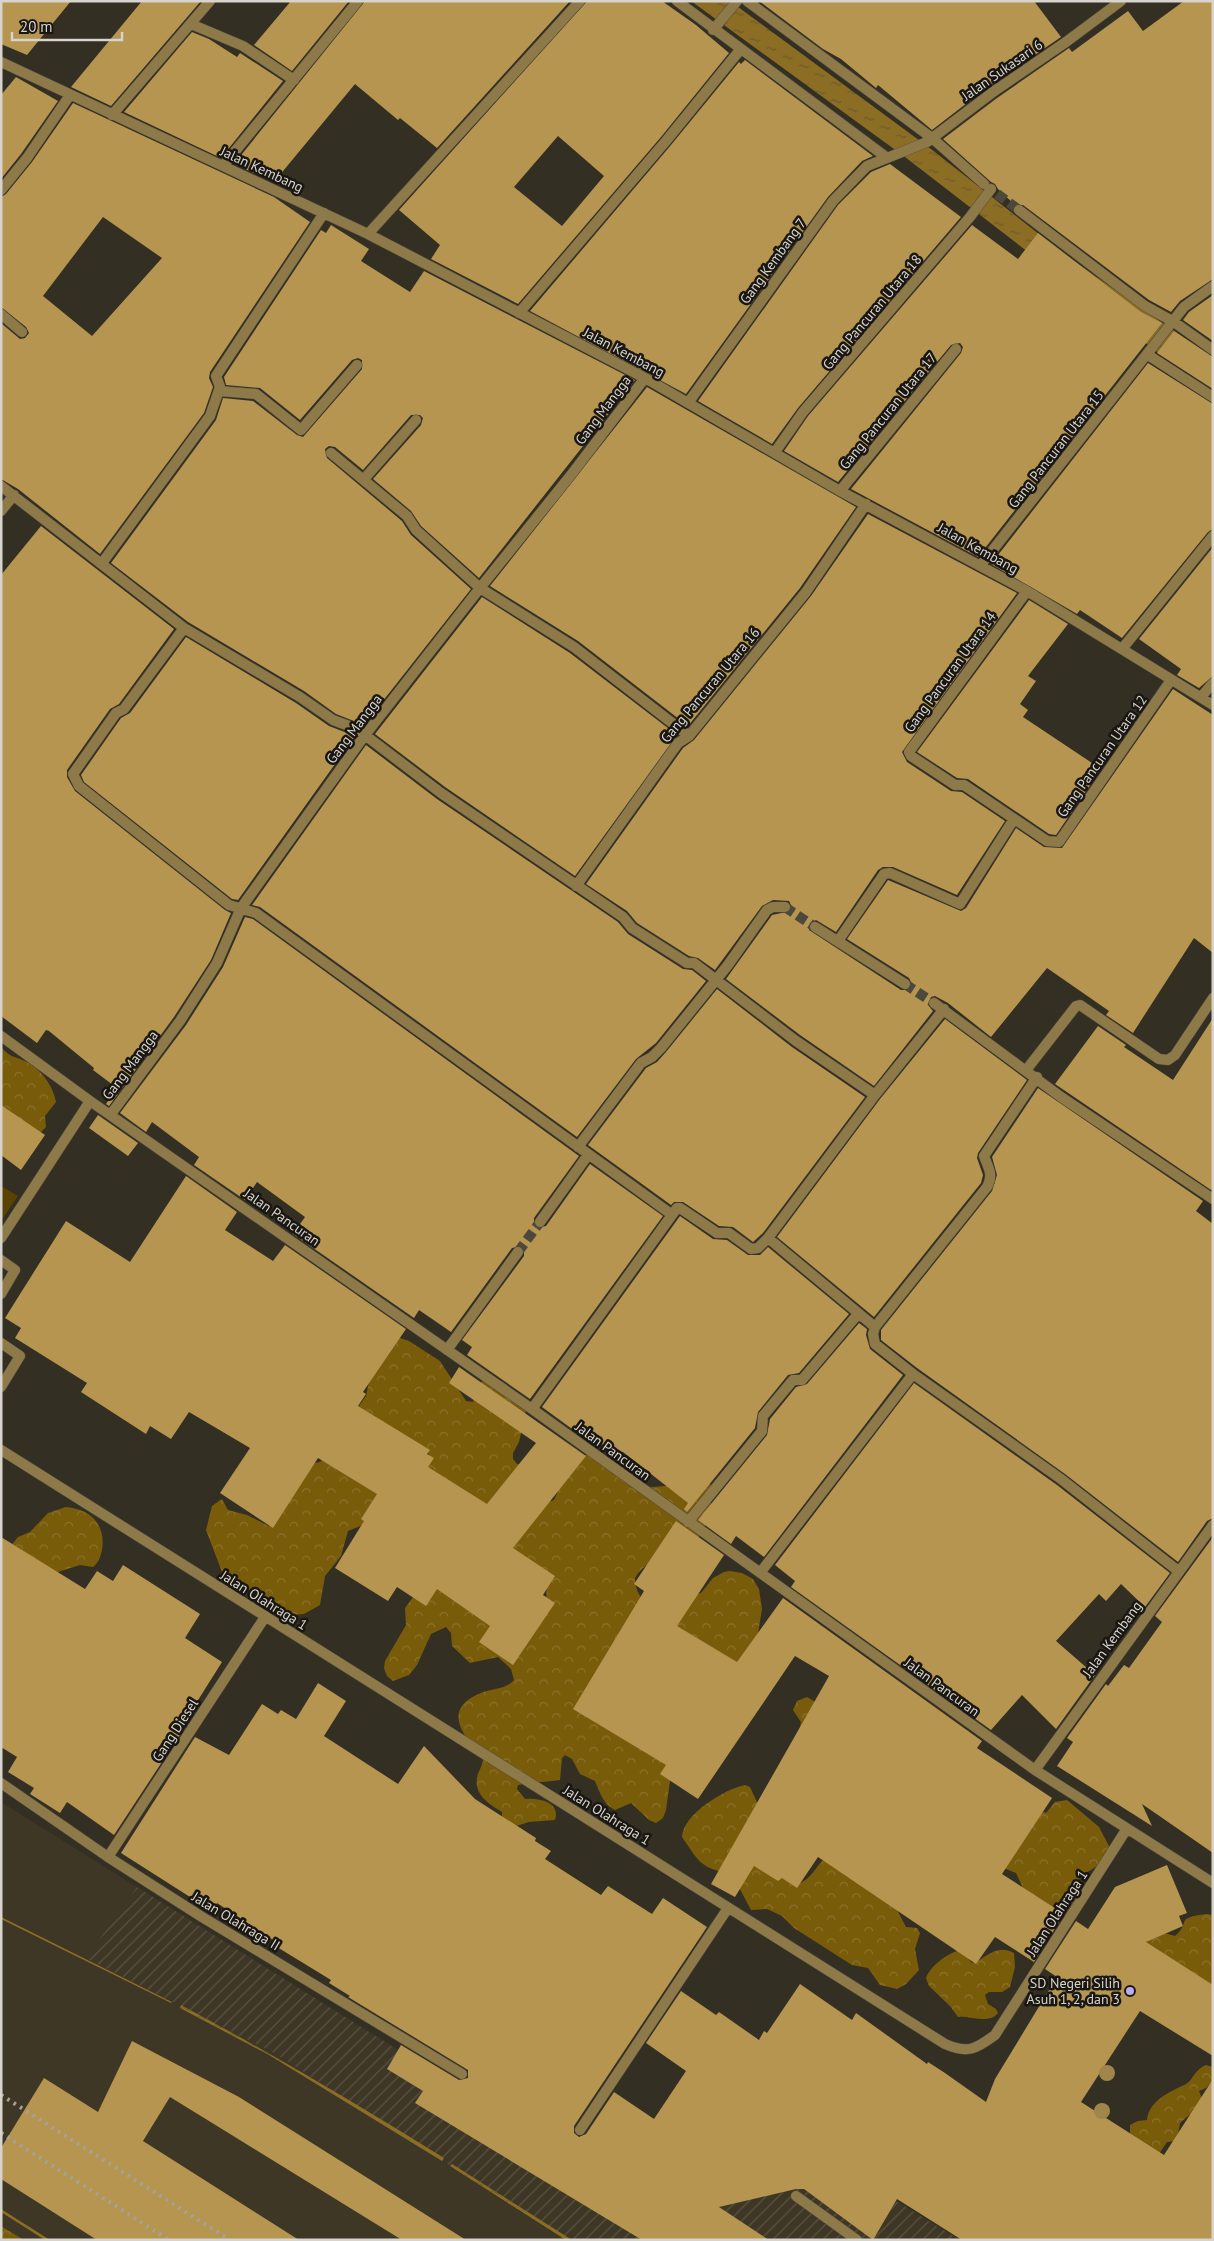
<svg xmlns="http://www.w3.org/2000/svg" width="1214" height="2241" font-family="'PT Sans',sans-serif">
<defs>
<pattern id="industrial-furrows" width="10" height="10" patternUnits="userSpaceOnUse" patternTransform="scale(1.25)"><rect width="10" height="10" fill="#3f3725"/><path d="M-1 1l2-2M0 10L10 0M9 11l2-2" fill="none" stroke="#5a5343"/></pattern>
<pattern id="forest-crowns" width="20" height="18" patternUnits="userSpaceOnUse" patternTransform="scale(1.25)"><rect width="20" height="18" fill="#795c0a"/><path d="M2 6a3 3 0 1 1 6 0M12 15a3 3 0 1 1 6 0" fill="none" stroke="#8b722c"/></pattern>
<pattern id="water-ripples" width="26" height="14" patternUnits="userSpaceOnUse" patternTransform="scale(1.25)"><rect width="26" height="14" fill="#8b6d24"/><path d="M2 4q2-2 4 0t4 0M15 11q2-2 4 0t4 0" fill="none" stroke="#6d5b2e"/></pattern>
</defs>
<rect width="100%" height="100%" fill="#342f23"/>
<path fill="#3f3725" d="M1,1802L137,1887L87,1958L274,2053L565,2240H1Z"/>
<path fill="url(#industrial-furrows)" d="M137,1887L427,2068L656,2192L821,2155L960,2240H565L274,2053L86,1958Z"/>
<path fill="#594204" d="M1,1186L18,1196L1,1221Z"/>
<path fill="url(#forest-crowns)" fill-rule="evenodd" d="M1,1047C10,1057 13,1056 25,1061C40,1068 53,1085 56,1102L45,1116L46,1127L34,1139L1,1124Z
M397,1337L409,1341L440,1361L466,1401L473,1402C475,1396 476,1387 480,1383C498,1367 520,1396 526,1410L519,1442L513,1453V1459L517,1464L535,1466L542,1504L554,1500C562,1484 569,1457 590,1454L641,1488L665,1486L684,1480L708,1478C713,1487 712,1498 710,1508C707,1516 706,1527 701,1534C687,1555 651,1551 635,1578C635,1595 645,1602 656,1612L677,1599L701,1593L713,1578L724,1572L730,1571L742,1573L753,1579L759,1589L762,1609L756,1646L670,1781L666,1810L663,1818L656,1823L649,1820L631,1803L615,1810C603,1804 600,1793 595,1781L580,1774L572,1759L565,1755L562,1758L560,1780C546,1782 532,1782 518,1785L517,1789L525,1799C537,1798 561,1801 555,1820L529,1822L513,1827L502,1820V1812C490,1805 474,1795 477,1778C478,1771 483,1766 483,1758C464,1737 440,1709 481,1693C493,1688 505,1690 514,1680L511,1669L498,1657L470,1663L452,1646L451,1633L446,1627L431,1634L417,1665L409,1675L393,1681L387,1676L384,1668L385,1661L406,1625L405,1608L420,1588L421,1480L430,1457L427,1451L377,1467V1519L348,1531L341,1556L325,1576L320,1605L304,1614L291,1615L258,1594L230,1581L222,1572L206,1530L212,1506L222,1499L228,1510L247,1515L269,1526L274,1522L308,1464L320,1462L334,1449L352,1416L366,1396L370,1377ZM547,1582L546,1603L502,1626Z
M66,1507C91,1509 106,1525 102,1550C100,1558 99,1562 93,1567L80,1565L42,1577L9,1548L18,1537L30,1532L48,1513Z
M807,1697L829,1710L799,1732L801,1722L793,1710L797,1701Z
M745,1785L750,1787L795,1885C811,1881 815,1867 826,1857L896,1908L906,1927L917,1928L920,1933L915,1949L919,1970L906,1984L897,1989L880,1985L868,1968L852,1965L794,1928L782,1916L767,1909L751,1910L732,1874C700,1868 700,1863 682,1837C683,1814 725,1789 745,1785Z
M1067,1800L1099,1827L1110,1848C1104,1862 1094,1870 1080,1875L1074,1893L1077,1902L1069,1914L1060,1917L1024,1890L1016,1873L986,1861L1037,1809L1046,1813L1055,1802Z
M1207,1914L1213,1915V2005L1140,1949L1157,1931L1175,1936C1192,1922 1173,1918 1207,1914Z
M961,1950L972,1963C987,1958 996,1943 1014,1953L1015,1967L1010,1987L1002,1992H989L985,1995L988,2004L996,2009L998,2013C988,2025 971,2015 958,2017L950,2006L929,1986L926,1978C930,1966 949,1952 961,1950Z
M1206,2065L1213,2067V2081L1206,2088L1199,2091L1202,2099L1195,2110L1180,2123L1177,2141L1167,2142L1159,2154L1130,2135V2125L1138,2121L1147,2120C1149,2100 1170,2092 1186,2084C1194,2079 1194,2070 1206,2065Z
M1,2226L24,2240H1Z"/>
<path fill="url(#water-ripples)" d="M691,1H730L931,149L1068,257L1213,358V389L1160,354L905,157Z
M1,1917L172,2002L171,2003L1,1919Z
M181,2005C271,2053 358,2105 444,2158L442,2161L269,2055L180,2008Z
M452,2164L572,2240H566L450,2166Z
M1,2209L50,2240H45L1,2212Z"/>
<path fill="#b5954f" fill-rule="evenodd" d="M1,1H71L27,55L1,44Z
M142,1H201L111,106L71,87Z
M291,1H349L292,71L254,45Z
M365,1H570L437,148L400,118L398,120L355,84L274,182L234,164Z
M587,1H662L696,25L729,53L661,137L518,304L431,259L440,245L399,210ZM558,136L604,176L562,226L514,187Z
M759,1H1034L1061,37L989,86L932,130L878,85L876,88L841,59L823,49Z
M1184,1H1213V279L1180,301L1171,312L1149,300L1023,205H1015L998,189L995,184L991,182L943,139L997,98L1069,48L1072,52L1128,11L1143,31Z
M192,32L209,39L237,57L240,53L283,81L221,158L124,112Z
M745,60L873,156L862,161L828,197L686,394L530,311L671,145L739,62L741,64Z
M16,77L58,101L21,154L1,179V95Z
M73,103L274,197L310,222L210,372L209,378L213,387L204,413L100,554L18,489L1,479V323L20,339L25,338L29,333L26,327L1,307V197L6,194L32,162ZM103,217L162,258L92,336L43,296Z
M890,164L961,217L798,408L772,444L698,401L838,205L871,172Z
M331,225L369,249L361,261L410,292L424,271L635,380L479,578L421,526L411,511L373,479L421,425L423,418L420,415H411L363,470L335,447L329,446L325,449L327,458L402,521L411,535L471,589L364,725L336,714L304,691L188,622L111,563L216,420L223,398L253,401L297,435L303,437L362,369V360L358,358L352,360L300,420L260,388L226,385L224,377L321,230L326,233Z
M972,225L1018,259L1038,233L1141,312L1162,323L978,557L851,489L961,353L963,347L960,343L951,345L838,482L784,451L808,416Z
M1213,295V341L1183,320L1189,312Z
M1174,331L1213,357V389L1157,353Z
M1148,363L1213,404V529L1208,532L1122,638L1080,610L1077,614L991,564Z
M647,387L856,507L800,588L688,726L578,641L490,586Z
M868,514L1017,593L902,752L907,762L951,791L962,792L1005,821L957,895L893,867H883L878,870L836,932L816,920L810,923L809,930L901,990H909L912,984L909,978L847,939L888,880L961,911L966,908L1016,828L1044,847L1062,848L1173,689L1213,715V953L1194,938L1133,1033L1106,1015L1109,1011L1047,968L991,1037L948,1003L935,996L931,997L928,1005L933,1011L874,1086L800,1035L726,979L772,915L791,911L792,907L789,901L773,900L762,906L715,970L698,958L689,956L637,923L627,911L586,884L683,748L694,740L811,596Z
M41,526L174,629L119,704L110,709L67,770V777L75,791L225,910L231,913L211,960L174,1017L109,1106L106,1104L117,1088L93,1070L94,1068L49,1031L46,1030L37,1043L1,1016V575Z
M1213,547V676L1199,688L1177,675L1181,669L1139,639Z
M482,597L570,653L677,735L575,876L445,787L375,734Z
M1029,600L1068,624L1028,676L1036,681L1020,704L1028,710L1023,717L1101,769L1056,835L1049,834L968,779L957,778L917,752Z
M186,637L296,703L329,726L355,736L238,900L232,899L84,782L81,775L121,718L130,713Z
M366,745L437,799L618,922L628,934L683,969L692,970L706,981L656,1043L636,1059L577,1137L260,907L252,905Z
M245,917L253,919L579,1156L534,1218V1224L536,1228L546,1226L590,1164L663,1216L530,1399L467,1355L472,1347L462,1340L524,1256V1250L522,1246L512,1248L451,1332L419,1310L414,1318L293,1234L305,1217L257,1182L245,1200L194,1165L199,1157L152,1122L146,1132L120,1113L186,1025L223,967Z
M717,989L792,1047L865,1097L763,1233L753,1242L733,1227L719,1226L683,1202H674L671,1205L588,1145L646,1068L657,1062L666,1052Z
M1213,1018V1188L1211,1190L1055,1084L1098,1026L1126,1045L1124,1047L1173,1080Z
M945,1019L1027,1080L978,1153L977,1158L983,1175L981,1183L874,1317L777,1237L880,1099Z
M1038,1088L1203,1201L1196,1211L1213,1224V1518L1207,1521L1178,1562L1065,1474L917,1368L881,1340V1330L992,1191L997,1175L992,1157Z
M1,1105L45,1135L21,1170L1,1155Z
M98,1115L138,1143L128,1156L89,1128Z
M186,1176L237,1212L225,1230L273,1261L285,1245L406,1329L363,1392L366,1394L358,1406L430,1450L427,1454L434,1458L428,1467L487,1504L536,1443L449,1383L459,1367L586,1456L513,1548L555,1576L543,1595L555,1603L513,1665L479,1642L490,1626L437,1589L426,1606L397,1587L388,1601L335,1568L364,1521L361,1519L377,1494L318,1458L273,1528L220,1493L250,1448L189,1412L171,1439L150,1426L146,1434L81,1392L87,1383L15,1338L21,1328L5,1318L66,1221L130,1262Z
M680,1216L713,1239L727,1240L748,1255H760L768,1247L849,1314L799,1373L788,1375L758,1412L755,1428L687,1512L684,1509L688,1503L623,1452L620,1456L597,1441L594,1445L542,1407Z
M859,1323L867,1329L866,1335L870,1349L903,1375L764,1557L736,1536L731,1544L698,1520L767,1435L770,1419L796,1387L807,1384Z
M914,1383L1057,1485L1170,1573L1145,1607L1121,1584L1106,1601L1099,1594L1056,1641L1095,1675L1056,1729L1022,1695L991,1730L791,1587L795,1581L775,1565Z
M676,1521L724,1555L677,1626L737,1662L783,1598L982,1741L977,1748L1052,1798L1002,1874L1064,1914L1034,1962L995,1937L976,1964L818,1857L797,1888L782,1878L778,1881L754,1866L735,1897L711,1884L829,1676L795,1656L698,1799L660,1774L666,1765L573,1709L644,1591L634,1584Z
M1,1537L85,1589L97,1571L113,1581L123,1565L200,1614L185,1638L222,1662L183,1724L180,1729L183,1730L114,1835L67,1802L60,1813L30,1794L34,1788L8,1772L17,1757L1,1747Z
M1213,1537V1853L1142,1804L1152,1826L1057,1766L1073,1742L1067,1738L1106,1684L1108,1686L1124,1665L1129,1668L1162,1622L1155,1616Z
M318,1683L346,1701L324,1736L398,1784L424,1746L475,1799L536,1838L535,1841L551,1851L545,1859L601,1895L608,1886L652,1914L663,1898L707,1927L574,2126V2133L579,2137L586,2134L614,2092L654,2119L686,2071L646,2043L681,1991L716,2015L719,2012L759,2040L764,2031L767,2033L800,1984L852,2020L856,2013L927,2064L928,2062L945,2073L986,2102L995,2079L1057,1977L1045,1969L1076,1921L1088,1929L1115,1887L1167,1865L1187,1913L1179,1916L1183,1926L1146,1942L1213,1985V2056L1140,2011L1081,2102L1164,2155L1213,2079V2240H962L897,2199L873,2240L804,2189H796L719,2207L769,2240H642L415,2103L423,2091L387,2069L401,2045L459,2080L468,2078V2070L348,1997L350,1996L329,1983L331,1980L277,1947L279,1944L217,1903L212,1911L121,1853L195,1737L229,1755L262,1704L278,1714L281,1710L296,1719Z
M132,2041L239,2097L466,2240H402L170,2097L143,2141L299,2240H97L1,2179V2148L44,2078L98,2112Z"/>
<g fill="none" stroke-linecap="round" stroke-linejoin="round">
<path stroke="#4c483c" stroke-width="10" stroke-dasharray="10 5" stroke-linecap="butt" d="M985,185L1019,210
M785,907L815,927
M905,984L934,1003
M518,1252L540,1222"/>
<g stroke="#514d42" stroke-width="11">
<path id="lane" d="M1,314L22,332
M1,1260L15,1270L1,1294
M1,1343L20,1356L1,1387
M796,2196L857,2240"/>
</g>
<g stroke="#514d42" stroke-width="11">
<path id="street" d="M677,1L886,157
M747,1L932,138L984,184
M191,24L243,46L294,80
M713,30L737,1
M1,62L368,234L645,378L840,491L1027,591L1213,705
M112,115L210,1
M223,166L358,1
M1,190L27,158L70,95
M1019,210L1145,306L1174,322L1213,350
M368,234L580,1
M519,313L666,141L740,50
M1148,355L1213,397
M219,391L256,394L301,430L357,365
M688,403L833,201L867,166L927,142L993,92L1066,42L1121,1
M775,452L803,412L970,217L991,189
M331,453L407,516L416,530L480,588L574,647L689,736
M364,479L416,420
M1,486L184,628L300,697L333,720L357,729L441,793L623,917L632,928L687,963H694L796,1041L875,1095
M840,491L956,349
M1,511L14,495
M102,563L210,416L220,387L216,376L324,213
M981,565L1184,307L1213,286
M1027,591L909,752L911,756L955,785H964L1047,841L1059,842L1171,680
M184,628L124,709L116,713L73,774L79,786L229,905L256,913L671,1214
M1122,649L1213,536
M1201,697L1213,683
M576,886L678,743L689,736L806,592L866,504
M815,927L905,984
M838,941L884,874L890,873L960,904L1014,819
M934,1003L1061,1097L1213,1199
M1,1036L90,1101L532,1409L1035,1770L1213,1883
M1027,1069L1076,1006L1080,1005L1159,1059L1168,1060L1175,1055L1213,998
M1037,1077L984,1156C988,1168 994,1174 987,1187L875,1327L873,1334L875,1344L913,1374L1061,1479L1177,1570
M111,1114L180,1021L217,963L241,908L365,735L480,588L571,475L645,378
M578,1147L641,1063L652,1057L661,1048L728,965L767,910L773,907H785
M540,1222L588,1155
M1,1238L90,1101
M768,1238L875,1327
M447,1350L518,1252
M532,1409L677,1208H680L717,1233H729L751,1249L758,1248L768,1238L875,1095L944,1009
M1,1450L945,2044C968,2054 976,2049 995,2035L1126,1830
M688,1522L762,1431L763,1416L793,1380H802L858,1314
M760,1573L913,1374
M1035,1770L1213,1525
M1,1783L108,1857L202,1917L462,2074
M108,1857L265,1617
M580,2130L728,1908"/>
</g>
<use href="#lane" stroke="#8e7949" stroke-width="10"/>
<use href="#street" stroke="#8e7949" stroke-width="10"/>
<path stroke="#a6a29a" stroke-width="4" stroke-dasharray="2.5 5" stroke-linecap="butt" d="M1,2095L230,2240
M1,2133L169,2240"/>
</g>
<g fill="#a1864b">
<circle cx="1107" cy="2073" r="8"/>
<circle cx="1102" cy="2111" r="8"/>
</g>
<circle fill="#bda9f5" stroke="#1a1712" stroke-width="2" cx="1130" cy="1991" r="5"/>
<g text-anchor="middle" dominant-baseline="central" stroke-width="5" stroke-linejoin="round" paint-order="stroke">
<g font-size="14" fill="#d7d4cd" stroke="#1a1712">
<text transform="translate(1002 70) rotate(-35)">Jalan Sukasari 6</text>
<text transform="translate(262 169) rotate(25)">Jalan Kembang</text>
<text transform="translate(773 261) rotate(-54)">Gang Kembang 7</text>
<text transform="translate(872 312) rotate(-50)">Gang Pancuran Utara 18</text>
<text transform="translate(624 352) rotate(28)">Jalan Kembang</text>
<text transform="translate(603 410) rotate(-53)">Gang Mangga</text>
<text transform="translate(888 411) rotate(-51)">Gang Pancuran Utara 17</text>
<text transform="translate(1056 449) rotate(-52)">Gang Pancuran Utara 15</text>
<text transform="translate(978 548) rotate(29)">Jalan Kembang</text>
<text transform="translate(950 672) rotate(-54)">Gang Pancuran Utara 14</text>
<text transform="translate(710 685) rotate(-50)">Gang Pancuran Utara 16</text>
<text transform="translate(354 729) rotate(-53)">Gang Mangga</text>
<text transform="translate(1102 756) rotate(-55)">Gang Pancuran Utara 12</text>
<text transform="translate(130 1065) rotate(-53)">Gang Mangga</text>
<text transform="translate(282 1217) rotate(35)">Jalan Pancuran</text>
<text transform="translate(613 1451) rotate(36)">Jalan Pancuran</text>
<text transform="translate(264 1600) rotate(32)">Jalan Olahraga 1</text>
<text transform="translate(1112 1639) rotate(-54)">Jalan Kembang</text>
<text transform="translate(942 1687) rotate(36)">Jalan Pancuran</text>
<text transform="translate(175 1730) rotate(-57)">Gang Diesel</text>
<text transform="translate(607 1815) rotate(32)">Jalan Olahraga 1</text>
<text transform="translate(1057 1913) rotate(-57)">Jalan Olahraga 1</text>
<text transform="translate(236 1921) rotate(31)">Jalan Olahraga II</text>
</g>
<g font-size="14" fill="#d7d4cd" stroke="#1a1712" text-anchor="end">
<text x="1120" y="1983">SD Negeri Silih<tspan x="1120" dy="16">Asuh 1, 2, dan 3</tspan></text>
</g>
</g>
<rect width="1214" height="2241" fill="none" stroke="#d7d4cd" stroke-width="5"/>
<path d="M12 32v8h110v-8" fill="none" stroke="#d7d4cd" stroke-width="2.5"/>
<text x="20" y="32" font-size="15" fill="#d7d4cd" stroke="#1a1712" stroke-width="4" paint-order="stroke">20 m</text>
</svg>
